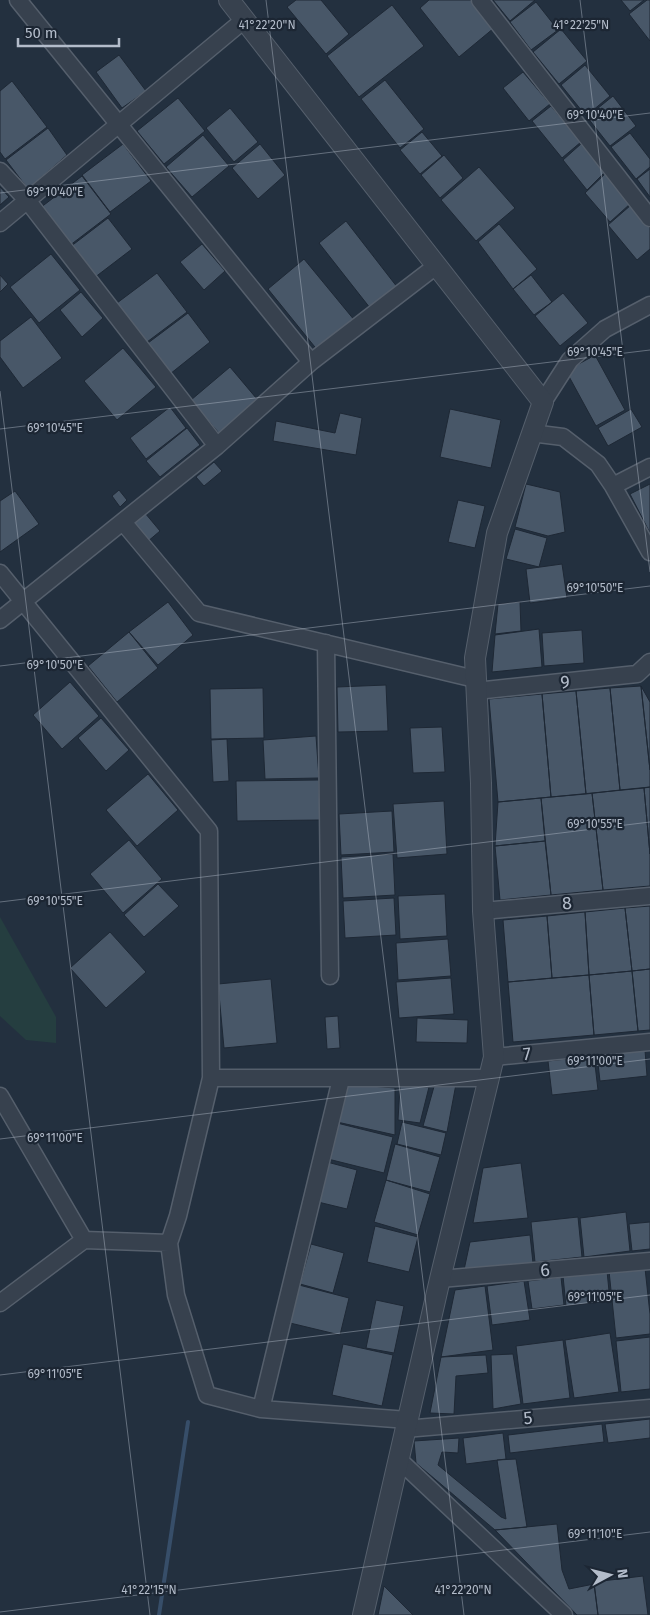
<svg xmlns="http://www.w3.org/2000/svg" width="650" height="1615" font-family="'Fira Sans',sans-serif">
<rect width="100%" height="100%" fill="#23303f"/>
<path fill="#253e40" d="M0,917L56,1017V1043L26,1040L0,1016Z"/>
<g fill="none" stroke-linecap="round" stroke-linejoin="round">
<path stroke="#374e69" stroke-width="4" d="M159,1615L188,1422"/>
</g>
<path fill="#485768" stroke="#1e2835" d="M296,0H321L349,34L326,54L287,7Z
M429,0H471L494,28L459,57L420,8Z
M493,0H535L510,21Z
M621,0H644L630,11Z
M647,0H650V41L629,14Z
M536,2L558,30L531,50L510,22Z
M392,5L424,46L359,97L327,56Z
M561,29L587,61L559,84L533,52Z
M119,55L146,91L122,108L96,72Z
M585,65L610,96L586,116L561,85Z
M523,72L550,104L529,121L503,88Z
M385,80L424,129L400,148L361,99Z
M12,81L47,127L5,159L0,152V91Z
M613,96L636,126L610,146L587,117Z
M178,98L205,131L164,164L137,131Z
M551,106L581,142L562,158L532,121Z
M230,108L258,142L234,162L206,128Z
M48,128L67,155L28,189L6,160Z
M422,132L442,156L420,174L400,150Z
M630,133L650,159V167L636,179L611,147Z
M203,135L229,166L192,197L166,167Z
M582,143L605,172L587,190L563,160Z
M123,144L151,181L110,212L82,175Z
M260,144L285,175L258,199L232,168Z
M444,155L463,178L440,198L421,175Z
M479,167L515,208L476,241L441,200Z
M650,169V197L637,179Z
M606,173L630,204L610,222L585,193Z
M82,176L111,214L69,246L40,208Z
M0,187L9,197L0,205Z
M631,205L650,228V249L637,260L608,225Z
M108,218L132,249L94,278L70,247Z
M346,221L401,292L374,313L319,243Z
M499,224L537,269L513,289L478,242Z
M202,244L225,271L204,290L180,262Z
M51,254L80,290L39,323L10,287Z
M304,259L360,327L323,357L268,289Z
M157,273L187,312L147,342L117,303Z
M0,275L8,284L0,292Z
M531,275L552,302L534,315L513,289Z
M81,292L103,318L82,337L60,310Z
M563,293L588,323L560,346L535,316Z
M188,313L210,342L170,374L148,343Z
M31,317L62,358L23,388L0,357V341Z
M123,348L156,387L117,420L84,381Z
M595,355L625,410L596,426L566,371Z
M230,367L262,405L223,438L191,400Z
M170,407L186,428L146,459L130,438Z
M450,409L501,420L491,468L440,457Z
M631,409L642,427L608,446L598,428Z
M340,413L362,418L356,455L273,441L276,421L335,433Z
M187,428L200,445L160,477L146,461Z
M214,462L222,471L204,486L196,477Z
M526,484L560,492L565,532L548,536L515,527Z
M650,484V533L630,494Z
M119,490L127,500L120,507L112,496Z
M15,491L39,524L0,552V501Z
M458,500L485,506L475,548L448,542Z
M145,513L160,531L147,542L132,523Z
M515,529L547,538L539,567L506,559Z
M562,564L567,598L530,603L526,569Z
M168,602L193,635L158,665L129,632Z
M520,602L521,631L495,634L498,604Z
M539,629L542,667L492,672L495,635Z
M582,630L584,663L544,666L542,633Z
M129,632L158,668L117,702L88,666Z
M70,682L99,716L62,749L33,715Z
M386,685L388,731L338,732L337,687Z
M641,686L650,770V787L620,790L610,688Z
M641,686L650,702V770Z
M263,688L264,738L211,739L210,689Z
M610,688L620,790L586,794L576,691Z
M576,691L586,794L551,797L542,694Z
M542,694L551,797L498,802L489,699Z
M101,718L129,750L106,771L78,738Z
M442,727L445,772L413,773L410,728Z
M316,736L319,778L265,779L263,740Z
M227,739L229,781L213,782L211,740Z
M148,774L178,810L137,846L106,810Z
M319,780L320,820L237,821L236,781Z
M650,787V854L644,788Z
M644,788L650,854V886L603,890L592,793Z
M592,793L603,890L551,895L541,798Z
M541,798L545,841L495,846L498,802Z
M444,801L447,854L397,858L393,804Z
M392,811L394,852L341,855L339,814Z
M129,840L162,879L123,913L90,874Z
M545,841L551,895L500,900L495,846Z
M393,854L395,895L343,898L341,857Z
M158,884L179,906L144,937L124,915Z
M445,894L447,936L400,939L398,896Z
M394,898L396,935L345,938L343,901Z
M650,906V969L632,971L625,908Z
M625,908L632,971L589,975L585,912Z
M585,912L589,975L552,978L547,916Z
M547,916L552,978L508,982L503,920Z
M110,932L146,972L106,1008L70,968Z
M448,939L451,976L398,980L396,943Z
M650,969V1030L638,1031L632,971Z
M632,971L638,1031L594,1035L589,975Z
M589,975L594,1035L513,1042L508,982Z
M451,978L454,1014L399,1018L396,982Z
M271,979L277,1043L224,1048L218,984Z
M338,1016L340,1048L327,1049L325,1017Z
M417,1018L468,1020L467,1043L416,1042Z
M645,1050L647,1076L600,1081L597,1055Z
M594,1056L598,1090L552,1095L548,1061Z
M435,1083L456,1084L447,1132L423,1126Z
M347,1084L395,1088V1135L337,1122Z
M400,1086L429,1087L420,1123L398,1120Z
M402,1122L446,1133L441,1155L397,1144Z
M337,1123L393,1137L384,1173L328,1159Z
M395,1144L440,1157L430,1192L386,1180Z
M327,1162L357,1170L347,1209L318,1202Z
M521,1163L528,1218L473,1223L483,1168Z
M386,1180L430,1194L418,1235L374,1222Z
M626,1212L630,1251L584,1257L580,1218Z
M578,1217L582,1257L535,1262L531,1222Z
M650,1222V1249L632,1251L629,1224Z
M375,1226L418,1237L409,1272L367,1262Z
M530,1235L533,1263L464,1270L470,1242Z
M311,1244L344,1253L333,1293L300,1284Z
M645,1268L650,1314V1334L616,1338L609,1271Z
M607,1271L610,1301L566,1306L563,1276Z
M561,1277L564,1305L532,1309L528,1281Z
M524,1281L530,1320L492,1325L487,1286Z
M299,1285L349,1298L340,1335L290,1323Z
M485,1286L493,1350L441,1357L455,1290Z
M376,1300L404,1306L394,1353L366,1348Z
M610,1333L619,1392L574,1398L565,1340Z
M650,1337V1389L621,1392L616,1341Z
M563,1340L570,1398L523,1404L516,1346Z
M343,1344L393,1355L382,1406L332,1395Z
M513,1354L521,1404L493,1409L491,1355Z
M486,1355L488,1373L456,1376L454,1414L430,1413L441,1357Z
M650,1419V1438L608,1443L605,1424Z
M602,1424L604,1442L510,1453L508,1435Z
M503,1433L506,1459L466,1464L463,1438Z
M459,1438L458,1453L442,1452L438,1465L501,1517L506,1519L497,1460L516,1459L527,1527L495,1530L416,1463L414,1441Z
M557,1524L562,1570L569,1589L594,1584L598,1615H577L495,1530Z
M643,1576L648,1615H598L594,1582Z
M384,1586L413,1615H378Z"/>
<g fill="none" stroke-linecap="round" stroke-linejoin="round">
<g stroke="#555f6c" stroke-width="19">
<path id="minor" d="M18,0L311,362
M480,0L650,218
M0,171L27,200L217,446
M0,223L244,20
M543,402L570,360L605,329L650,305
M531,433L563,437L598,464L613,486L650,552
M613,486L650,467
M123,522L199,613L475,679
M0,573L209,831L211,1078L178,1216L169,1243
M0,620L217,446L311,362L436,266
M326,643L330,976
M476,691L637,674L650,662
M483,911L650,896
M494,1057L650,1042
M211,1078H489
M341,1079L261,1409L408,1420
M0,1096L84,1240L169,1243L176,1295L207,1395L261,1409
M440,1279L650,1261
M0,1303L84,1240
M405,1429L650,1408
M398,1459L564,1615"/>
</g>
<g stroke="#555f6c" stroke-width="22">
<path id="tertiary" d="M229,0L543,402L497,533L475,658L481,783L483,911L494,1057L440,1279L363,1615"/>
</g>
<use href="#minor" stroke="#37414e" stroke-width="16"/>
<use href="#tertiary" stroke="#37414e" stroke-width="20"/>
</g>
<path fill="none" stroke="#b3bcca" stroke-width="1" stroke-opacity="0.45" d="M266,0L464,1615M580,0L650,572M0,193L650,113M0,391L150,1615M0,429L650,350M0,666L650,586M0,902L650,822M0,1139L650,1059M0,1375L650,1295M0,1612L650,1532"/>
<g text-anchor="middle" dominant-baseline="central" stroke-width="4.5" stroke-linejoin="round" paint-order="stroke">
<g font-size="18" fill="#b3bcca" stroke="#1c2633">
<text transform="translate(565 682) rotate(-6)">9</text>
<text transform="translate(567 903) rotate(-5)">8</text>
<text transform="translate(527 1054) rotate(-5)">7</text>
<text transform="translate(545 1270) rotate(-5)">6</text>
<text transform="translate(528 1418) rotate(-5)">5</text>
</g>
</g>
<g font-size="12" text-anchor="middle" fill="#b3bcca" stroke="#1c2633" stroke-width="4.5" stroke-linejoin="round" paint-order="stroke">
<text x="267" y="29">41°22'20"N</text>
<text x="581" y="29">41°22'25"N</text>
<text x="595" y="119">69°10'40"E</text>
<text x="55" y="196">69°10'40"E</text>
<text x="595" y="356">69°10'45"E</text>
<text x="55" y="432">69°10'45"E</text>
<text x="595" y="592">69°10'50"E</text>
<text x="55" y="669">69°10'50"E</text>
<text x="595" y="828">69°10'55"E</text>
<text x="55" y="905">69°10'55"E</text>
<text x="595" y="1065">69°11'00"E</text>
<text x="55" y="1142">69°11'00"E</text>
<text x="595" y="1301">69°11'05"E</text>
<text x="55" y="1378">69°11'05"E</text>
<text x="595" y="1538">69°11'10"E</text>
<text x="149" y="1594">41°22'15"N</text>
<text x="463" y="1594">41°22'20"N</text>
</g>
<g transform="translate(610 1575) rotate(83)" stroke="#1c2633" stroke-width="4" paint-order="stroke">
<path d="M0-4L9 19L0 12L-9 19Z" fill="#b3bcca"/>
<text y="-8" font-size="14" font-weight="bold" text-anchor="middle" fill="#b3bcca">N</text>
</g>
<path d="M18 38v8h101v-8" fill="none" stroke="#b3bcca" stroke-width="2.5"/>
<text x="25" y="38" font-size="15" fill="#b3bcca" stroke="#1c2633" stroke-width="4" paint-order="stroke">50 m</text>
</svg>
